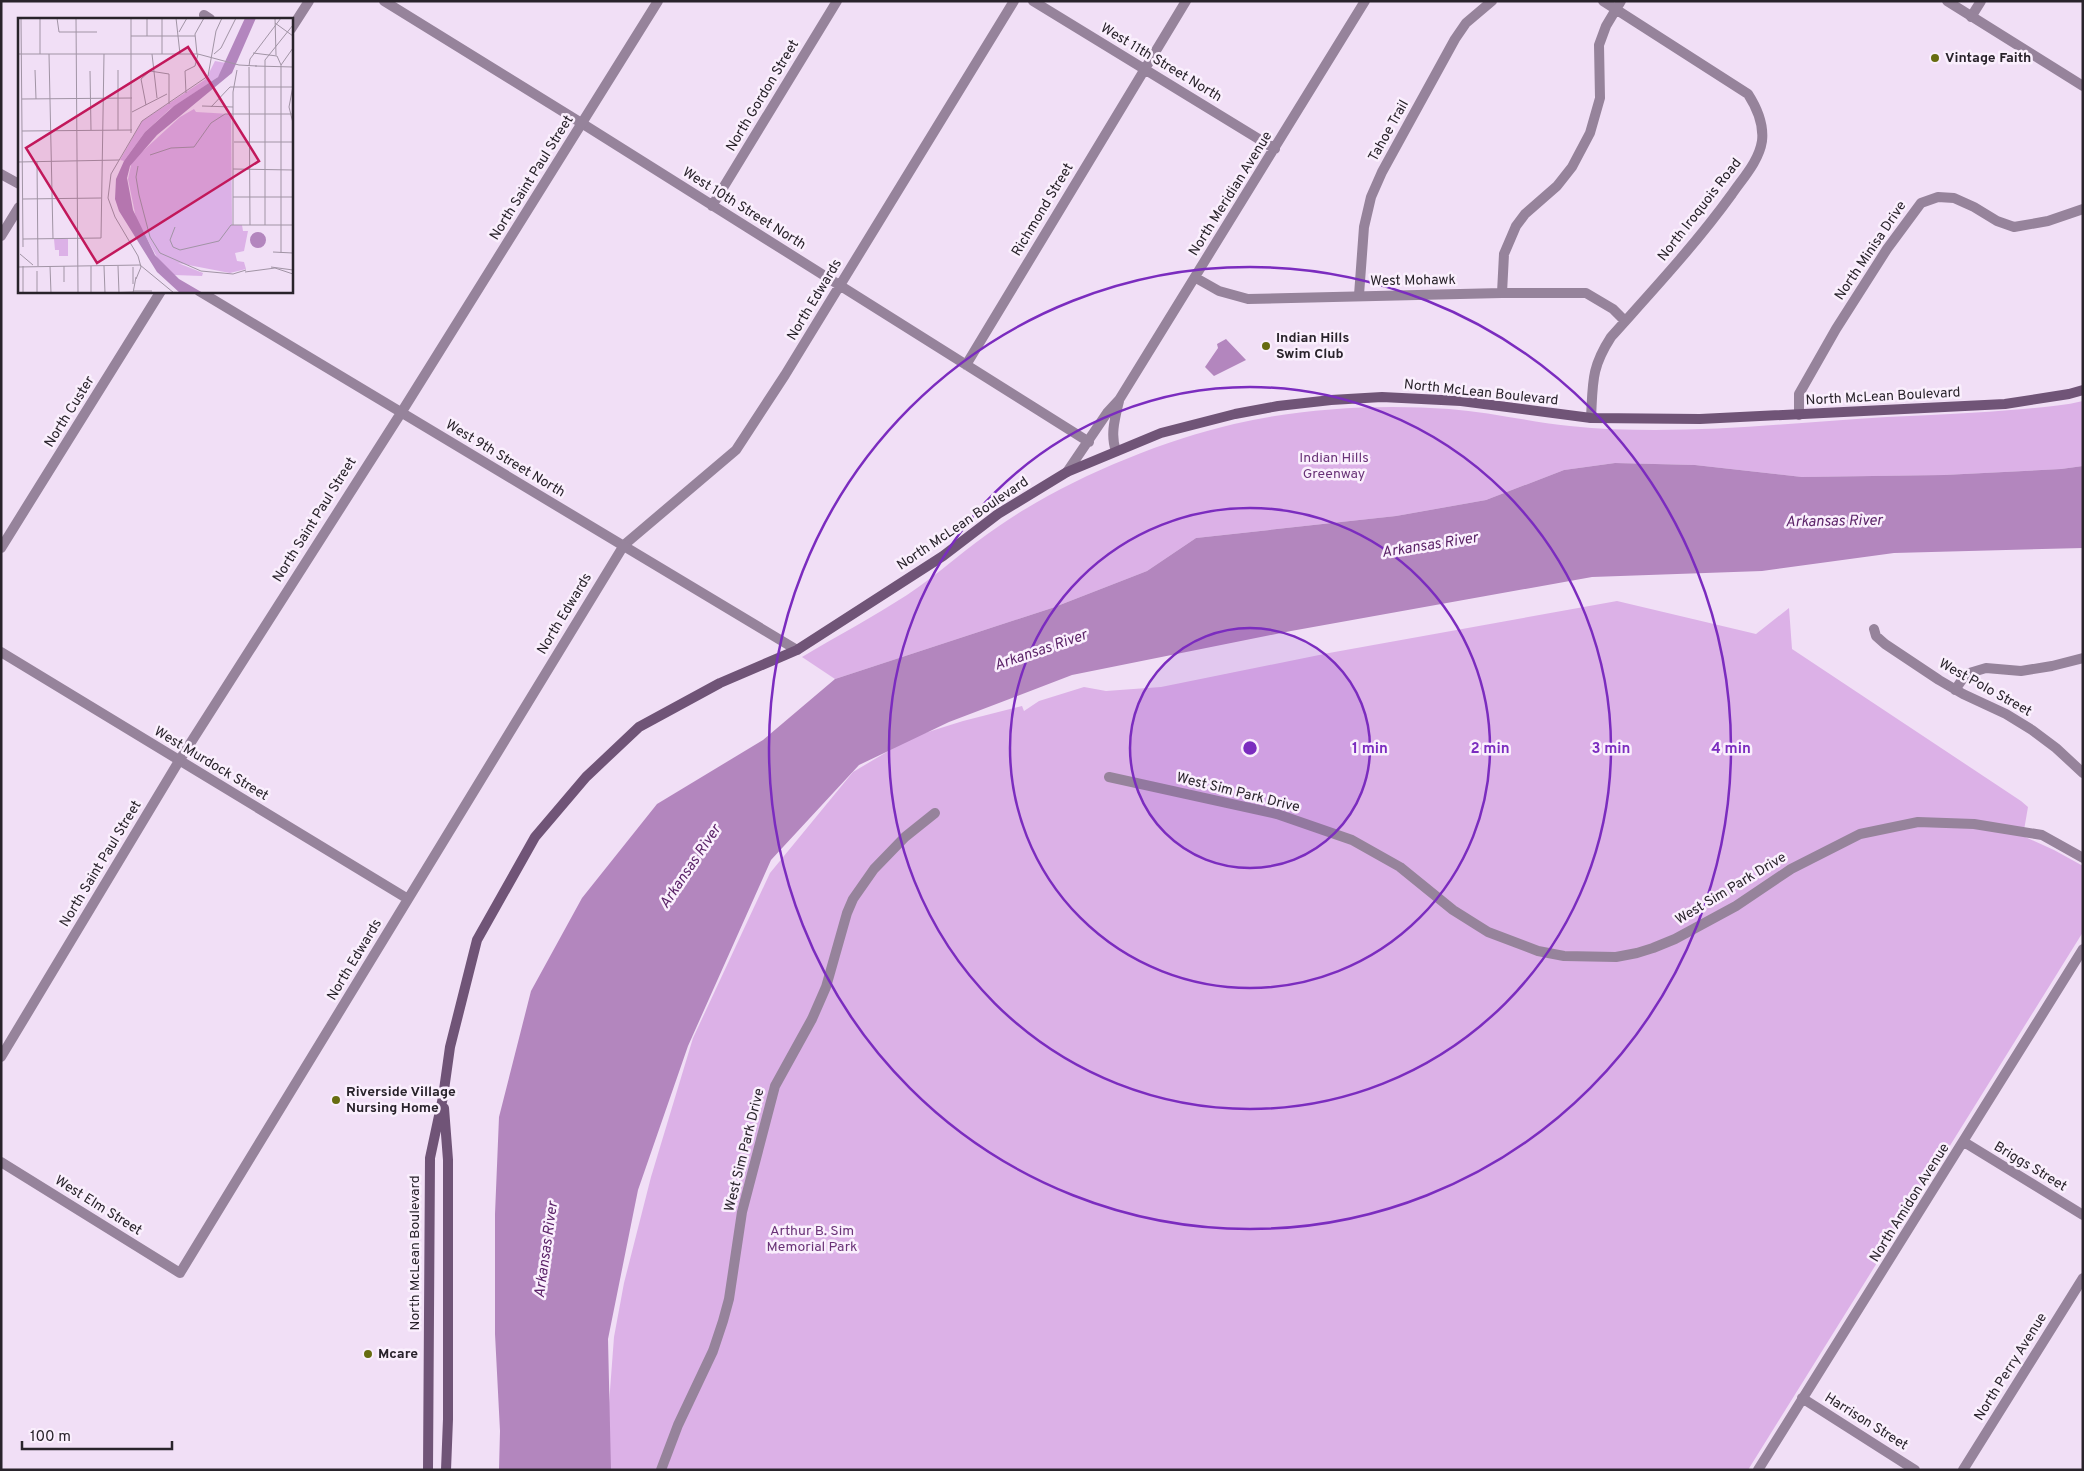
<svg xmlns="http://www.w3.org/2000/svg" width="2084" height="1471" font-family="Overpass,sans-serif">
<rect width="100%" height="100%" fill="#f1dff6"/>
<path fill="#dcb1e7" d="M2083,401V466L2061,469L1944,475L1802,477L1695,465L1615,463L1564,470L1486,500L1396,516L1196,538L1147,571L1052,608L835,679L802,657C837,636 873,617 907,595C939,574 967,547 999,526C1064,481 1157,442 1234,424C1303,408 1379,404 1449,409C1490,412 1530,422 1570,426C1676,437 1782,423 1887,417C1932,415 1978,413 2023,409C2043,407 2063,406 2083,401Z
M1617,601L1756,634L1789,608L1792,649L2021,801L2028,807L2023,836L2054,850L2083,866V932L1748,1470H604L614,1337L624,1283L651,1177L693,1038L770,873L853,772L912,737L963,721L1022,706L1024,711L1039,701L1084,687L1106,691L1161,687L1329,653Z"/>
<path fill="#b386be" d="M1226,339L1246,360L1214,376L1205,367L1218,348L1217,344Z
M1615,463L1695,465L1802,477L1944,475L2061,469L2083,466V548L1894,553L1762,571L1592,577L1291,631L1072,675L949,722L859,765L771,860L688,1046L638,1190L608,1339L611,1470H499L500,1431L495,1334V1214L499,1117L531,991L582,898L657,804L763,740L835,679L1052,608L1147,571L1196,538L1396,516L1486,500L1564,470Z"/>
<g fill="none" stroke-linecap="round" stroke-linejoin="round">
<path stroke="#96839b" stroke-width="10" d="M384,1L583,124L1089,442
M1033,1L1275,149
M204,15L210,19
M1971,17L1981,1
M291,29L309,1
M712,206L837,1
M1,236L19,207
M1196,278L1219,291L1248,299L1502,293H1586L1613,309L1625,321
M1502,293L1504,254L1516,226L1525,214L1557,186L1572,167L1590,133L1600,98L1599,45L1606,26L1621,1
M1359,295L1364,227L1371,197L1382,172L1455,39L1466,23L1492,1
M966,365L1186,1
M1799,415V394L1836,329L1887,249L1921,203L1938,197L1954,198L1974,207L1997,221L2014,227L2048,221L2083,209
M1591,418C1593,382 1591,368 1611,337C1653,290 1695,245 1732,194C1743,178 1759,161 1762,141C1764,124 1757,108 1748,94L1603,1
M1116,451C1110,435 1115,418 1119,401
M1067,472L1107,413L1119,400L1365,1
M1,548L161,291
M1874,629L1876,636L1885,644L1939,680L1963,694L2006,714L2032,730L2056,748L2083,773
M1,652L408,899
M1955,690L1966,674L1986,668L2021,671L2052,666L2083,658
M1109,777L1277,814L1352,840L1400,867L1453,910L1488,932L1538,951L1564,956L1616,957L1637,953L1653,948L1675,939L1736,906L1791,869L1860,834L1918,822L1974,824L2042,835L2083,858
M1964,1142L2083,1215
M1,1162L180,1273L624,545L736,450L785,375L1014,1
M1802,1398L1915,1470
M661,1470L678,1425L713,1351L723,1321L729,1299L742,1212L775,1086L812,1019L826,987L847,913L853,899L874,869L905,837L935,813
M1758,1470L2083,949
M1963,1470L2083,1278"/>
<path stroke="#96839b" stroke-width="10" d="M1947,1L2083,86
M1,174L19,184
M199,291L797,650
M1,1057L179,761L401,413L658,1"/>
<path stroke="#705477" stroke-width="10" d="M444,1108L448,1160V1419L446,1470
M428,1470L430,1158L443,1097L450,1047L477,940L535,837L586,777L639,727L720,683L797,650L943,556L998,514L1067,472L1161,433L1235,414L1278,406L1331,400L1382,397L1461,401L1591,418L1700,419L2005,404L2069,394L2083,390"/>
</g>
<circle cx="1250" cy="748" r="120" fill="#7b2cbf" fill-opacity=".12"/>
<g fill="none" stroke="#7b2cbf" stroke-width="2.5">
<circle cx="1250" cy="748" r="120"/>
<circle cx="1250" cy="748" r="240"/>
<circle cx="1250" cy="748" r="361"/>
<circle cx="1250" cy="748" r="481"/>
</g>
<g fill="#676c10" stroke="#faeffd" stroke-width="2">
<circle cx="1935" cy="58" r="5"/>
<circle cx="1266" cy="346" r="5"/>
<circle cx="336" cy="1100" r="5"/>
<circle cx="368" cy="1354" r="5"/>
</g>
<g text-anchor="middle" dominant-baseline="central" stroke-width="5" stroke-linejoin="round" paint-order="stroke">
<g font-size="14" font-weight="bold" fill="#29232b" stroke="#faeffd" text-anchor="start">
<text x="1945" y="58">Vintage Faith</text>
<text x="1276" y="338">Indian Hills<tspan x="1276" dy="16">Swim Club</tspan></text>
<text x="346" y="1092">Riverside Village<tspan x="346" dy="16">Nursing Home</tspan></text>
<text x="378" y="1354">Mcare</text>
</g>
<g font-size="14" fill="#29232b" stroke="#faeffd">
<text transform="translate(1161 63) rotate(31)">West 11th Street North</text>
<text transform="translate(763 96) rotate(-59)">North Gordon Street</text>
<text transform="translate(1389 131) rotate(-61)">Tahoe Trail</text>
<text transform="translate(532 178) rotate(-58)">North Saint Paul Street</text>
<text transform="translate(1231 194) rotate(-58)">North Meridian Avenue</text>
<text transform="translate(744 209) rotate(32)">West 10th Street North</text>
<text transform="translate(1043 210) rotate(-59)">Richmond Street</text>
<text transform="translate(1700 210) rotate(-52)">North Iroquois Road</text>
<text transform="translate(1871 251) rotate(-56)">North Minisa Drive</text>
<text transform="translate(1413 281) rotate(-1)">West Mohawk</text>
<text transform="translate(815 300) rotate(-59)">North Edwards</text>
<text transform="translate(1481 393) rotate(6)">North McLean Boulevard</text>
<text transform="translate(1883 397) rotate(-3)">North McLean Boulevard</text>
<text transform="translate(70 412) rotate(-58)">North Custer</text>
<text transform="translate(505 459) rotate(31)">West 9th Street North</text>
<text transform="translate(315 520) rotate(-58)">North Saint Paul Street</text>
<text transform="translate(963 524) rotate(-34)">North McLean Boulevard</text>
<text transform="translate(565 614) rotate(-59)">North Edwards</text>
<text transform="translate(1985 688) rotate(29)">West Polo Street</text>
<text transform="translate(211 764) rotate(31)">West Murdock Street</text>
<text transform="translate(1238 793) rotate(14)">West Sim Park Drive</text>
<text transform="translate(101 864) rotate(-59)">North Saint Paul Street</text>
<text transform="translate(1731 889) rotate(-31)">West Sim Park Drive</text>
<text transform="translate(355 960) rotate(-59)">North Edwards</text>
<text transform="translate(745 1150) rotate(-76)">West Sim Park Drive</text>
<text transform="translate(2030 1167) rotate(31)">Briggs Street</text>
<text transform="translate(1910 1203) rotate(-58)">North Amidon Avenue</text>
<text transform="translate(98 1206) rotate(32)">West Elm Street</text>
<text transform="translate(415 1253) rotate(-90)">North McLean Boulevard</text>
<text transform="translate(2011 1367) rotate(-58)">North Perry Avenue</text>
<text transform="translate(1866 1422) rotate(32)">Harrison Street</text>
</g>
<g font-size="14" fill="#6a3378" stroke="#faeffd">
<text x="1334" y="458">Indian Hills<tspan x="1334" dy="16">Greenway</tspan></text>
<text x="812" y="1231">Arthur B. Sim<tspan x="812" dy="16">Memorial Park</tspan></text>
</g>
<g font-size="15" font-style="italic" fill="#5b2368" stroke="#faeffd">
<text transform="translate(1834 522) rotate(-1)">Arkansas River</text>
<text transform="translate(1430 546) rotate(-9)">Arkansas River</text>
<text transform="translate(1041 651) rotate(-19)">Arkansas River</text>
<text transform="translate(691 867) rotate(-56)">Arkansas River</text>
<text transform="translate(547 1250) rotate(-82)">Arkansas River</text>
</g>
</g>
<g transform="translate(18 18)">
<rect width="275" height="275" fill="#f1dff6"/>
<path d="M197,43L208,45L200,59L152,91L127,114L106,143L102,142L124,103L188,61ZM176,91L178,94L213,96L214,207H224L225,213H230L226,233L217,235L219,243L226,244L228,251L212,255L160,245L185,255L184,258L156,257L140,241L118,200L110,161L114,143L162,99ZM36,221H50V238H41V232H37Z" fill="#dcb1e7"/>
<path d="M227,0H238L214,55L139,117L112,148L109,160L115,192L137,237L161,261L185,275H162L139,254L101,193L97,181L98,161L106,143L127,114L156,88L200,59ZM232 222a8 8 0 1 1 16 0a8 8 0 1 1-16 0Z" fill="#b386be"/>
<path fill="none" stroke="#a194a5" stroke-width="1" d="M3,0L5,229M22,0V36M39,0L41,14H79M58,0L60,275M113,0V115M129,0V18M144,0V36M158,0L162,36M257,0L258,37M257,5L275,18M161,14L169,0M113,18H177M235,35L259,38L263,47M0,36H180L221,47L239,48M31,36L35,221M134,36L139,80M179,36L177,16L186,0M196,36L203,30L218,0M231,48L232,41L263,0M237,48L275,49M231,49L232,207M17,52L18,81M100,52V112M72,53L73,112M275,68L271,89L275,105M168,75L167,53L177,48L180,36M4,81L114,80M128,87L123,61L132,53L151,56V86M184,88L215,89M193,89L212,69H275M114,94L149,76M4,113L114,112M216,124H275M132,137L153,130L176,129L193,105L207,96H275M0,144L101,142M19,144L20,248M120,148L118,159L121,177L132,219L142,235L183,253L215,256L228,252M215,151L275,152M215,179H275M5,181L83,180M215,207V74L219,52M247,207V42L275,7M157,209L152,222L155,229L162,232L201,223L213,207H275M5,221L83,220L86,36M255,234L275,235M263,235V47L275,30M2,236L15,247M5,248V275M32,248L33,275M73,248V275M86,248L87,275M100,248L101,275M0,249L122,247L156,275M253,249L275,252M19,253V275M227,254L257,250L275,256M118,261L123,249L120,238L97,199L90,180L93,156L124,103L190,58L198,13L204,0M46,264V248M115,266V249M115,273H134M90,275L115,274M115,275L118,259"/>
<path fill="#c2185b" fill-opacity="0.15" stroke="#c2185b" stroke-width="2.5" d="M170,29L241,143L79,245L8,130Z"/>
<rect width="275" height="275" fill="none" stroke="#29232b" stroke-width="2.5"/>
</g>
<circle cx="1250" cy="748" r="8" fill="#7b2cbf" stroke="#faeffd" stroke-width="2.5"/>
<g font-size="15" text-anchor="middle" font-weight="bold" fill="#7b2cbf" stroke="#faeffd" stroke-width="5" stroke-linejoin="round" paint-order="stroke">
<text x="1370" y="753">1 min</text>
<text x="1490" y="753">2 min</text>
<text x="1611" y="753">3 min</text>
<text x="1731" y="753">4 min</text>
</g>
<rect width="2084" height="1471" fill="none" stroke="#29232b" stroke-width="5"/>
<path d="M22 1441v8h150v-8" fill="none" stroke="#29232b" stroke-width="2.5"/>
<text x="30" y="1441" font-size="15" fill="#29232b" stroke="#faeffd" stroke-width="4" paint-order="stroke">100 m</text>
</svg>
